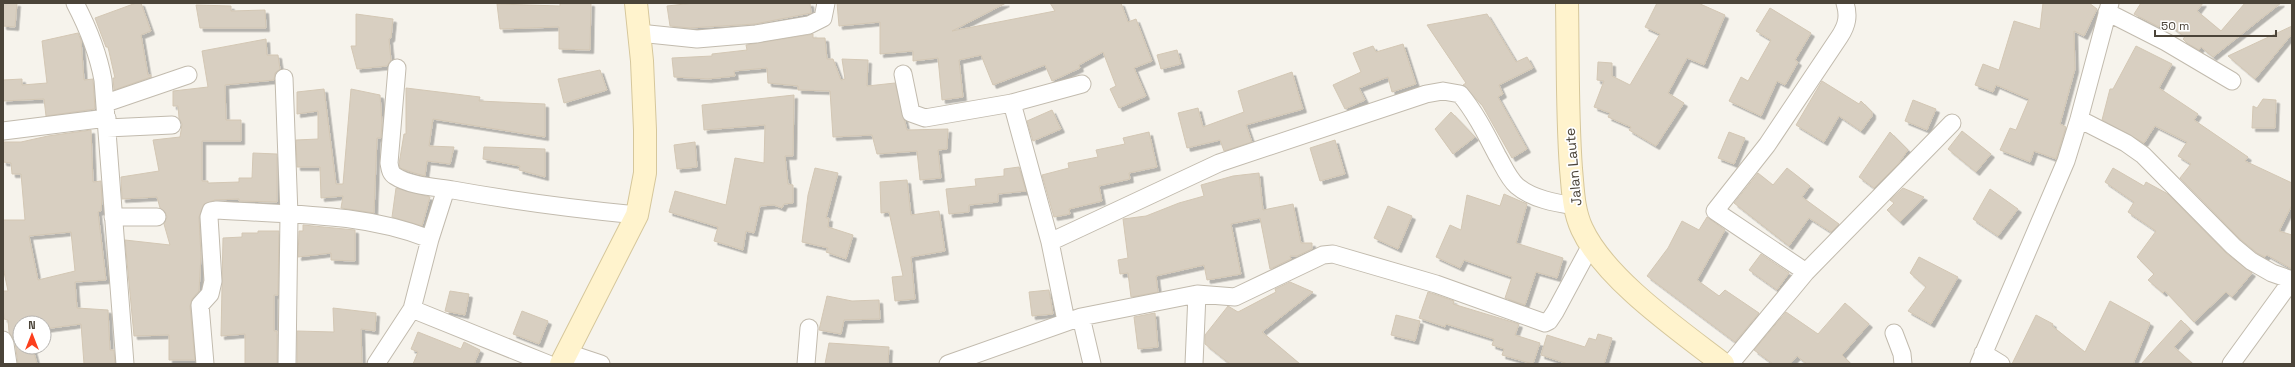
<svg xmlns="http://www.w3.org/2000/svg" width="2295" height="367" font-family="'Space Grotesk',sans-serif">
<defs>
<filter id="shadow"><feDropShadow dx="3.5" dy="3.5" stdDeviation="0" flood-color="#0004"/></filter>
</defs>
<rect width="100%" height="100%" fill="#f6f3ec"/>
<path fill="#d8cfc1" stroke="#d3c7b4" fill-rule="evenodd" filter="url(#shadow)" d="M3,3H17L15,27L3,26Z
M136,3H141L151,31L141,35L148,75H151V77L114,90L113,78H115L108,47H106L95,18Z
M560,3H591L590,50L559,49V27L500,29L497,4L560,6Z
M694,3H810L811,13L755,24L690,28L670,26L667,6Z
M837,3H1006L952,31L1055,11L1050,3H1121L1128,22L1136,19L1152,61L1134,68L1146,96L1119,108L1110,89L1116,86L1103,52L1079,65L1080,68L1052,81L1045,65L993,85L981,55L959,60L963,97L942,100L938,58L913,61V51L880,54V22L839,26Z
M1657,3H1698L1725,15L1704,65L1687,58L1668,93L1684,103L1656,146L1629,130L1631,127L1608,117L1610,113L1594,107L1604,81L1597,80L1598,62L1612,63V76L1630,85L1660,34L1645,27Z
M2043,3H2089L2097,9L2084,36L2074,31L2075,69L2060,124L2066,127L2056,159L2034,151L2030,162L2000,150L2010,128L2016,130L2029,99L1996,85L1993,92L1975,85L1983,64L1999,70L2014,21L2040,29Z
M2141,3H2203L2197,11L2221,31L2245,3H2281L2213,57L2201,47L2199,50L2187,43L2183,39L2185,37L2163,20L2159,27L2134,14Z
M196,5L231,6V11L265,10L266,28H200Z
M1770,8L1811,33L1795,60L1798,62L1785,85L1777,81L1761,116L1729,101L1741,77L1748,81L1771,40L1756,31Z
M356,14L393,19L391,38L389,39L391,60L387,66L357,69L351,46H356Z
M1487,14L1516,62L1527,57L1533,68L1499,85L1503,94L1498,97L1527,149L1512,158L1482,105L1463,85L1466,83L1427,25Z
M2292,26V34L2255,79L2228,56Z
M78,33L81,40L84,80L93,79L95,109L46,116L44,99L3,101V80L22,79V85L47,83L42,41Z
M813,34V38H825L827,59H833L841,80L845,79L842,59L868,60L867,86L895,83L907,130L948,129L947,149L938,150L941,178L920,180L917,151L877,154L872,135L833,137L830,91L798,90V86L768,83L767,68L734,71L735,76L708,79L674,77L672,58L712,56V54L747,50L746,45Z
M266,39L267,55H278L280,69L275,73L274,80L225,85L226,120H241V141H202V181H208V183L239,182V178H252L253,153L277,154V202L239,201V199L215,200L204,204L199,217L201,256L199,291L192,299L190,306L195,360H169V335L134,336L125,240L170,245L164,224L167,217L165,212L160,208L157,197L122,199L121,177L159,171L153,140L180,137L182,124L179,118L178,106H173V91L208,87L202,51Z
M1403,44L1416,84L1392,92L1388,77L1359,88L1365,100L1345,109L1333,85L1361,72L1353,53L1373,46L1376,52Z
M2136,46L2172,64L2159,88L2198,114L2194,120L2248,157L2245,161L2292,183V205L2279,231L2292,235V269L2267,255L2265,257L2257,253L2240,239L2180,178L2191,164L2178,156L2187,142L2155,126L2144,143L2102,120L2110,89H2113Z
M1177,50L1181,64L1161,69L1157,55Z
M600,70L607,90L564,103L558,79Z
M1292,72L1303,109L1246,125L1252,142L1224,151L1220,140L1187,148L1178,113L1198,108L1203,127L1244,112L1238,91Z
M1822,81L1859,104L1861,101L1872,112V116L1861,131L1839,116L1824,142L1796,125Z
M406,88L480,97L479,101L545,104V137L433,119L429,146L454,147L450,164L427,161L425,176L411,172L400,168L399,164L404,134H406Z
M324,89L336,184H343L351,89L380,95L382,123L381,138H377L374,213L341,208L343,196L321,198L320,167H297L296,140L318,139V111L297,114V92Z
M794,95L793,156H785L788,184L793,185V203L784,204L782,208L774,205L760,206L754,233L746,231L743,250L714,241L718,227L669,212L675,191L726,205L735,158L764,163L765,125L704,130L702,105Z
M2263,99L2276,100L2275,128H2252L2253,106L2257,108Z
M1913,100L1936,109L1927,130L1905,121Z
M1052,110L1061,129L1033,141L1027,121Z
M1451,112L1475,137L1453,154L1435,129Z
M91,130L93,182L101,181L102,200L101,211L98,212L106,280L75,282L77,308L108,310L110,350H114L115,364H84L81,324L44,329V323H20V347H35L33,349L37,364H18L15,342L9,332L8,320L4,319L3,306V291H8L3,267V220H25L21,174H12L11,163L3,162V142H21L48,136ZM71,232L75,271L38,280L29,236Z
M1962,131L1991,154L1976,172L1948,149Z
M1149,132L1157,167L1129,173L1130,179L1099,186L1102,201L1069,209L1070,214L1054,217L1042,175L1069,168L1068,163L1098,157L1096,150L1125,144L1123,138Z
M1729,132L1745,138L1734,164L1718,158Z
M1890,132L1908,150L1898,164L1874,188L1859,177Z
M1335,140L1345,174L1320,181L1310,148Z
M695,142L697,167L677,169L674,145Z
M484,147L545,149V177L519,170L520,166L483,159Z
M1019,167L1026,191L998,194V202L969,205V212L949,214L946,189L976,186L975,179L1004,176V169Z
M815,168L838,173L826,218H829L828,227L853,235L846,259L826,252L828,248L802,242L808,195Z
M1787,168L1810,186L1802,197L1839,224L1831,232L1809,218L1789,246L1734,203L1758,173L1773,185Z
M2113,168L2144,186L2146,182L2168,194L2226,253L2252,273L2232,297L2226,292L2194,322L2165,291L2163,293L2148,280L2154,274L2137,257L2156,231L2128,212L2134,202L2105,182Z
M1259,173L1263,210L1293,204L1301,243H1312V249L1297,256H1290L1291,259L1270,269L1260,218L1231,224L1241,274L1207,280L1204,265L1156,276L1158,292L1131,297L1128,273L1120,274L1118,260L1128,258L1123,219L1146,216L1179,203L1204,196L1201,185L1233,176Z
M907,180L911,215L939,211L945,251L911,257L915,299L895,301L892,277L903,276L889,212L881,213L880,182Z
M396,188L430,197L422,226L392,217Z
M1903,188L1924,197L1900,222L1887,210L1894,203L1890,200Z
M1990,189L2018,209L1998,236L1973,219Z
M1504,194L1527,204L1516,243L1563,258L1557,278L1536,272L1525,305L1505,298L1512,277L1464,260L1460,268L1436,257L1450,225L1461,230L1467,195L1500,206Z
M1388,206L1412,216L1398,249L1374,238Z
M1707,217L1725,230L1697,280L1719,296L1725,290L1759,313L1735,342L1647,276L1668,248L1682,221L1699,230Z
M303,225L355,230V261L331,260V253L298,257L299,231H303Z
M258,231H279L278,295H274V331H277V364H245V334L221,336L223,238L242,237V233H258Z
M1761,254L1789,273L1777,290L1749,270Z
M1919,257L1958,277L1931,324L1908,311L1926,287L1910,273Z
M1290,282L1313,292L1262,332L1300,364H1230L1205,344V335L1228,306L1238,312L1276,292L1275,289Z
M1049,290L1053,314L1032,316L1029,292Z
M450,291L469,294L465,315L445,311Z
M1428,292L1454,301L1453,304L1519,324L1515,335L1540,343L1533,364L1502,355L1504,349L1492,345L1494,339L1446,324L1445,327L1419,318Z
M827,296L852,301L879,300L880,319L844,320L841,334L819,330Z
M2110,301L2150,323L2133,364H2012L2036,315L2053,324L2052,326L2085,352Z
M1845,303L1869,324L1842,355L1851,364H1807L1797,356L1790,364H1773L1754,350L1786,312L1818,334Z
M333,308L376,313L375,331L361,329L362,363L297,364V331L334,332Z
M522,311L548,321L539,344L513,334Z
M1155,313L1158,347L1138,349L1134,317Z
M1396,315L1420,321L1415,341L1391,335Z
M2181,320L2190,329L2174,347L2193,364H2141Z
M418,332L461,349L464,342L480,350L474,364H413L418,352L411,349Z
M1598,334L1612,338L1604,364H1568L1541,355L1547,335L1585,347L1589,338L1596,340Z
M829,343L889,347L888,364H825Z"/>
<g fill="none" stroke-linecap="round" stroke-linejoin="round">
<g stroke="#c2bbae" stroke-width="19">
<path id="street" d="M75,3C88,28 98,52 103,80L125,364
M2107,12L2166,42L2232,81
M639,33L697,39L756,34L809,25L823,18L826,3
M397,68L389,163C390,168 390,173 395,176C410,186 435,187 453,190C514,201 575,209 637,215
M903,74L911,113L925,118L1012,103L1082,84
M284,78L289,215L287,364
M106,103L188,75
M1012,103L1050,242
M2079,119L2126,143L2143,155L2233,246L2251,261L2272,273L2292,280
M107,128L172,125
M3,131L107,118
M113,217H157
M1806,272L1952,123
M412,309L548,364
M1081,317L1092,364
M1066,321L1050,242L1219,163L1426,94L1443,91L1460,94C1475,112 1486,134 1497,155C1503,165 1508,178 1517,186C1532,199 1556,203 1575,206
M1894,333L1902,354L1903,364
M3,340L5,344L8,364
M568,353L601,364
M1983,353L2001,364
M205,364L200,305L210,294L213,281L209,217L211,211L217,210C290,215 361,212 430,239
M376,364L412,309L430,239L446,189
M806,364L809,328
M948,364L1081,317L1197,294L1235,297L1323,255L1333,254L1436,284L1545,323L1549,321L1555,312L1591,245
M1194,364L1197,294
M1730,364L1806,272L1715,211L1767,145L1840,36C1847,25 1849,16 1845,3
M1979,364L2066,161L2079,119L2110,3
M2231,364L2292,280"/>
</g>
<g stroke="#d6c79b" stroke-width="24">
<path id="secondary" d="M1567,3C1568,58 1567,114 1571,169C1573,189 1573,210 1582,229C1605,279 1679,330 1723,364
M561,364L637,215L645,173V130L642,61L636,3"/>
</g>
<use href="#street" stroke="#fff" stroke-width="17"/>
<use href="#secondary" stroke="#fff3cd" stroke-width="22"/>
</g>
<g text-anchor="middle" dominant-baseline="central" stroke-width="3.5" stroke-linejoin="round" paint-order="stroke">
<g font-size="14" fill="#4b4439" stroke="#fff">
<text transform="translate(1573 167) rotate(-95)">Jalan Laute</text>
</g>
</g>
<rect width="2295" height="367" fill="none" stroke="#4b4439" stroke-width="8"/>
<g transform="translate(32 335)"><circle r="19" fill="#ffffff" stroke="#b7b4b0"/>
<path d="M0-3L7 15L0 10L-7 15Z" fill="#fc3f1d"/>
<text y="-6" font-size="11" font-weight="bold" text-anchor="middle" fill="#4b4439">N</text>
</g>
<path d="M2155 30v6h121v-6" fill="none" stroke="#4b4439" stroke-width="2"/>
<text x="2161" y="30" font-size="12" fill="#4b4439" stroke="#ffffff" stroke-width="3" paint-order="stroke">50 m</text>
</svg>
